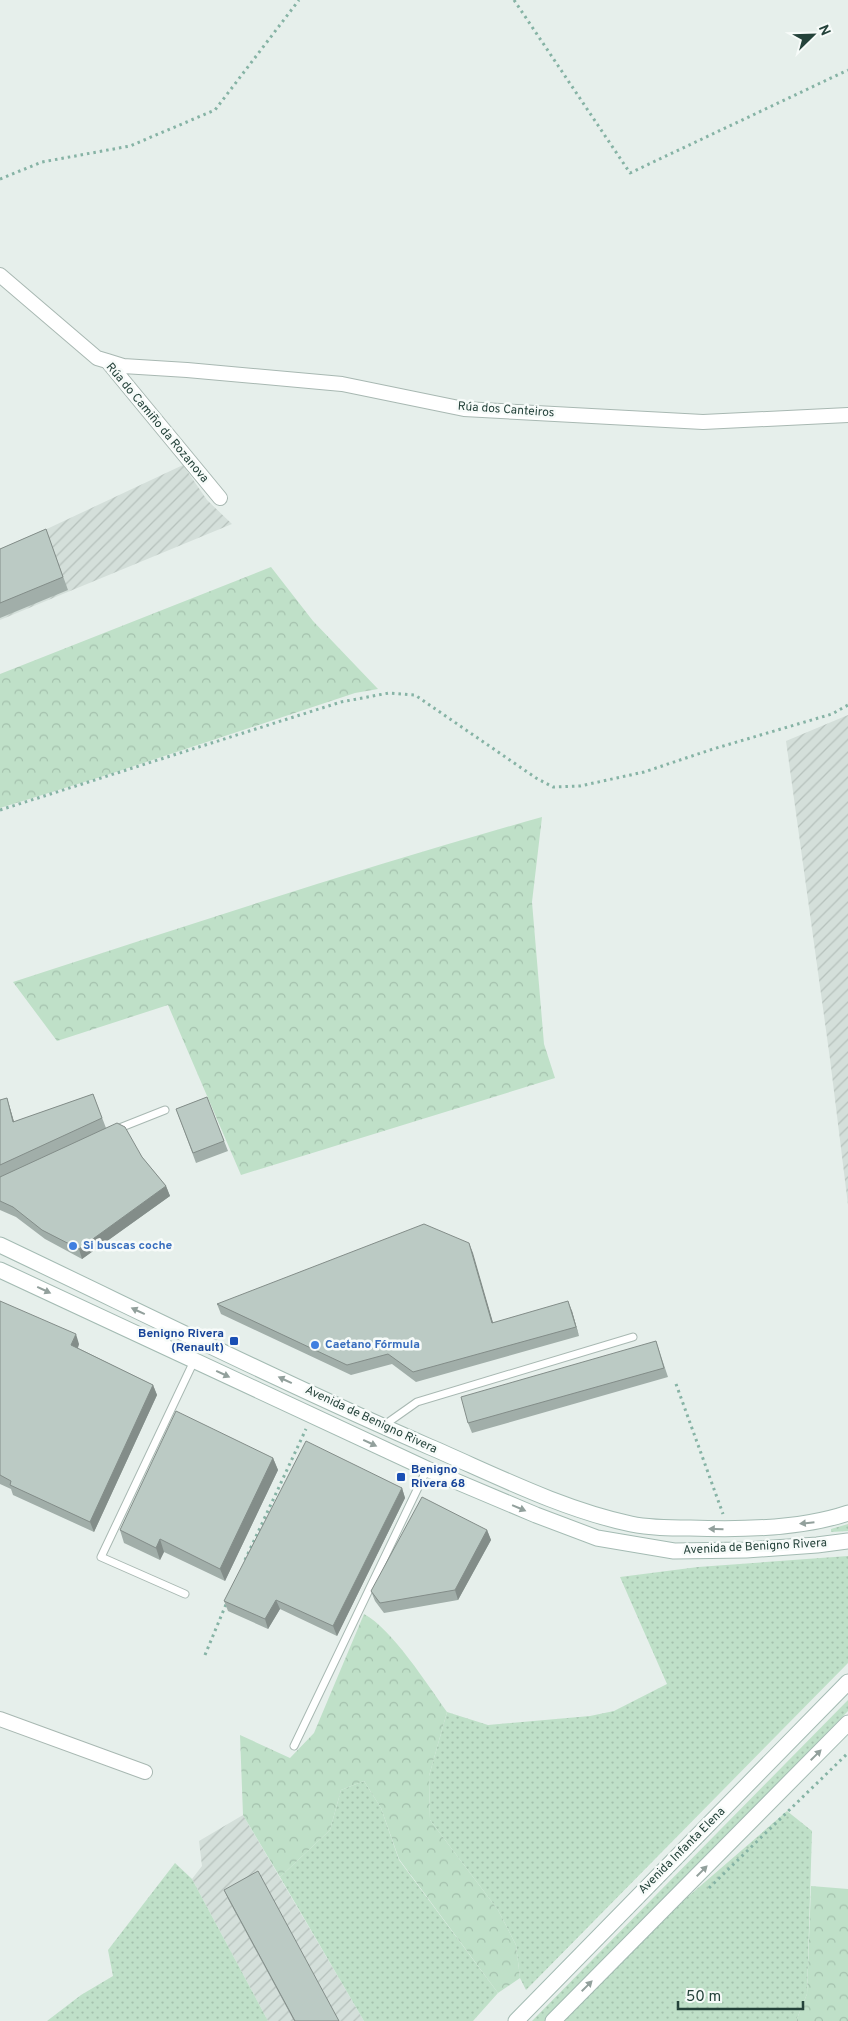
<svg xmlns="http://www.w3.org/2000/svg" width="848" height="2021" font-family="Overpass,sans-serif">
<defs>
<pattern id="industrial-furrows" width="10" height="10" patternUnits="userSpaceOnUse" patternTransform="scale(1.25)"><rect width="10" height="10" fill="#d4dfda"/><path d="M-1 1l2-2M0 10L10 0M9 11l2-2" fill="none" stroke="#b6c1bc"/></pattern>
<pattern id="grass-dots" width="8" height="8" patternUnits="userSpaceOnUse" patternTransform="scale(1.25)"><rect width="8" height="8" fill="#bfe0c8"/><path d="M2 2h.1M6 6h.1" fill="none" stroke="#a4c1ad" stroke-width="1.8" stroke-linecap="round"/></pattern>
<pattern id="forest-crowns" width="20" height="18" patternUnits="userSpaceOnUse" patternTransform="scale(1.25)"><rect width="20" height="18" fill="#bfe0c8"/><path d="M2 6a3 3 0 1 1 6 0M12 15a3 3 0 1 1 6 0" fill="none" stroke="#a4c1ad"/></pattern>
</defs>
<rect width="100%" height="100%" fill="#e6efeb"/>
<path fill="url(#industrial-furrows)" d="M183,465L207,500L232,524L0,620V551Z
M848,715V1205L830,1059L786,741Z
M243,1815L364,2021H268L192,1879L202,1866L199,1841Z"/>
<path fill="url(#grass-dots)" d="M848,1524V1531L831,1532V1529Z
M848,1556V1663L526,1990L520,1978L516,1945L498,1910L430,1820L429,1776L447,1712L488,1725L590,1716L614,1711L667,1684L620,1577L698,1567Z
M848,1700V1711L545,2021H532Z
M364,1781L381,1808L399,1860L498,1993L473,2021H364L280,1877L330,1830L341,1790Z
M787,1811L812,1831L807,1994L796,2021H564L669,1913Z
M175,1863L192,1879L268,2021H47L81,1995L113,1976L108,1950Z"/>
<path fill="url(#forest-crowns)" d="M271,567L313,621L378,689L355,693L107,775L0,808V674Z
M542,817L532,902L544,1044L555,1078L241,1175L168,1005L57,1041L13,982C189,925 364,867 542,817Z
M364,1614C392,1629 427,1684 447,1712L429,1776L430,1820L498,1910L516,1945L520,1978L498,1993L399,1859L381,1808L364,1781L341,1790L330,1830L280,1877L243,1815L240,1735L290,1758L314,1733Z
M811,1886L848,1889V2021H796L807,1994Z"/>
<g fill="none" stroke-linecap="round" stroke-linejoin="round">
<g stroke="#a8b8b2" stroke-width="9">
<path id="lane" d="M117,1129L165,1110
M383,1426L417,1402L633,1337
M185,1594L101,1557L194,1361
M294,1746L427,1469"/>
</g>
<g stroke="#a8b8b2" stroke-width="16">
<path id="street" d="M0,275L97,358L107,361L220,498
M107,361L123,366L187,370L342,384L464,409L703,422L848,415
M0,1719L145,1772"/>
</g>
<g stroke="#a4bbb3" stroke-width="17">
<path id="secondary" d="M0,1245C143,1313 285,1384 430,1447C495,1475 561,1509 631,1524C650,1528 670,1528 690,1528C739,1530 801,1529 848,1513
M0,1270L427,1469L536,1515L597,1538L674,1551L746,1550L817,1545L848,1541
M516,2021L848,1682
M553,2021L848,1723"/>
</g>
<path stroke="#86b3a5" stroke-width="3" stroke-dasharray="2.5 4" stroke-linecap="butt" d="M514,0L630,173L848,70
M0,179L42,162L130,146L215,110L299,0
M0,810L341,702L389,693L415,695L536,778L553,787L580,786L644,772L713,749L832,714L848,705
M676,1384L723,1514
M245,1560L306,1429
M205,1655L227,1602
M709,1888L848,1753"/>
<use href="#lane" stroke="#fff" stroke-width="7"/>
<use href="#street" stroke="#fff" stroke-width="14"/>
<use href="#secondary" stroke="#fff" stroke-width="15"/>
</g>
<path fill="#a1aea9" d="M46,529L68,590L0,618V549Z
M93,1094L106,1128L142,1157L166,1186L170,1196L82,1259L45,1239L16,1217L0,1210V1100L7,1098L14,1122Z
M207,1097L228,1151L196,1163L176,1109Z
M469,1243L493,1323L572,1311L579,1336L416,1382L392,1364L351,1375L221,1314L217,1304Z
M0,1301L79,1344L78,1348L153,1385L157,1395L94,1532L13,1495L11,1489L0,1484Z
M656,1341L668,1377L472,1433L468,1423Z
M273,1458L278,1470L225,1581L164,1552L160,1560L124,1543L120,1530Z
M402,1488L405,1498L337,1636L280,1609L268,1629L228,1611L224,1601Z
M487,1530L491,1540L458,1600L384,1613L375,1601L371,1591Z
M224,1890L339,2021H294L228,1899Z"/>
<path fill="#838d89" d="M7,1098L10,1108L17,1132L13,1122Z
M166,1186L170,1196L82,1259L79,1249Z
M469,1243L473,1253L496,1333L492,1323Z
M568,1301L572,1311L579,1336L576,1327Z
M76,1334L79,1344L75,1355L71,1345Z
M153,1385L157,1395L94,1532L90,1522Z
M273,1458L278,1470L225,1581L220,1569Z
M402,1488L405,1498L337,1636L333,1626Z
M487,1530L491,1540L458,1600L455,1590Z
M160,1539L164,1552L160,1560L156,1548Z
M276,1600L280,1609L268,1629L265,1619Z"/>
<path fill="#bbcac4" stroke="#838d89" d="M46,529L63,577L0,603V549Z
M93,1094L102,1118L0,1165V1100L7,1098L13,1122Z
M207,1097L224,1141L193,1153L176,1109Z
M117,1123L125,1127L142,1157L166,1186L79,1249L42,1230L13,1207L0,1201V1177Z
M424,1224L469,1243L492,1323L568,1301L576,1327L413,1372L388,1354L347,1365L217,1304Z
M0,1301L76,1334L71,1345L153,1385L90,1522L10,1485L11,1481L0,1475Z
M656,1341L664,1368L468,1423L461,1397Z
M176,1411L273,1458L220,1569L160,1539L156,1548L120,1530Z
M306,1441L402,1488L333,1626L276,1600L265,1619L224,1601Z
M422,1497L487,1530L455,1590L380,1603L371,1591Z
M258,1871L339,2021H295L224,1890Z"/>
<defs><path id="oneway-solid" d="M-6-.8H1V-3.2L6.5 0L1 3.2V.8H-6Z" transform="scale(1.25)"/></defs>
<g fill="#92a09c">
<use href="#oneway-solid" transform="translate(44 1290) rotate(25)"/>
<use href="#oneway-solid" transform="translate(138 1311) rotate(-155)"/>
<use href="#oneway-solid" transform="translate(223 1374) rotate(25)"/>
<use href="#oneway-solid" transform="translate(285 1380) rotate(-155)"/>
<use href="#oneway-solid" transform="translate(370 1443) rotate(25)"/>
<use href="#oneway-solid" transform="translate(519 1508) rotate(23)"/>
<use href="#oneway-solid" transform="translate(807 1523) rotate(174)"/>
<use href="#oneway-solid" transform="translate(716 1529) rotate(-178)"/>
<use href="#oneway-solid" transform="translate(816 1755) rotate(-45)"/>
<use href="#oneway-solid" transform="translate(702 1871) rotate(-45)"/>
<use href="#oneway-solid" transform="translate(587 1986) rotate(-45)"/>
</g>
<g fill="#3f7fe0" stroke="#f7fbf9" stroke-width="2">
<circle cx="73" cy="1246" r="5"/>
<circle cx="315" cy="1345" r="5"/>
</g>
<g fill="#1a4fb4" stroke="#f7fbf9" stroke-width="2">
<rect x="229" y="1336" width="10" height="10" rx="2.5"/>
<rect x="396" y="1472" width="10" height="10" rx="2.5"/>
</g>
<g text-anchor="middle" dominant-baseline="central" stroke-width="5" stroke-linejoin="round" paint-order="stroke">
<g font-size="12" fill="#24423a" stroke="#f7fbf9">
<text transform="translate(506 410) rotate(4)">Rúa dos Canteiros</text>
<text transform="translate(157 423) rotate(50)">Rúa do Camiño da Rozanova</text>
<text transform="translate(371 1420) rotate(25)">Avenida de Benigno Rivera</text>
<text transform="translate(755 1547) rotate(-3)">Avenida de Benigno Rivera</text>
<text transform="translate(682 1851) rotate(-45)">Avenida Infanta Elena</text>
</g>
<g font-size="12" font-weight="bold" fill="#366cbe" stroke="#f7fbf9" text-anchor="start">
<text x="83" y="1246">Si buscas coche</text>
<text x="325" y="1345">Caetano Fórmula</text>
</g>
<g font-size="12" font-weight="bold" fill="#164399" stroke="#f7fbf9" text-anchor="end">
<text x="224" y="1334">Benigno Rivera<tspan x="224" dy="14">(Renault)</tspan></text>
<text x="411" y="1470" text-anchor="start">Benigno<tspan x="411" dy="14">Rivera 68</tspan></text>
</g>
</g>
<g transform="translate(813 35) rotate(67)" stroke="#f7fbf9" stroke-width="4" paint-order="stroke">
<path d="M0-4L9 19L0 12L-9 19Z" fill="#24423a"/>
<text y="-8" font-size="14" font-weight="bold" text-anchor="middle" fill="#24423a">N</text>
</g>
<path d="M678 2001v8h125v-8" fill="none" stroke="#24423a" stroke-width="2.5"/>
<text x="686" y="2001" font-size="15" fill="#24423a" stroke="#f7fbf9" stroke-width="4" paint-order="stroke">50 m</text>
</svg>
